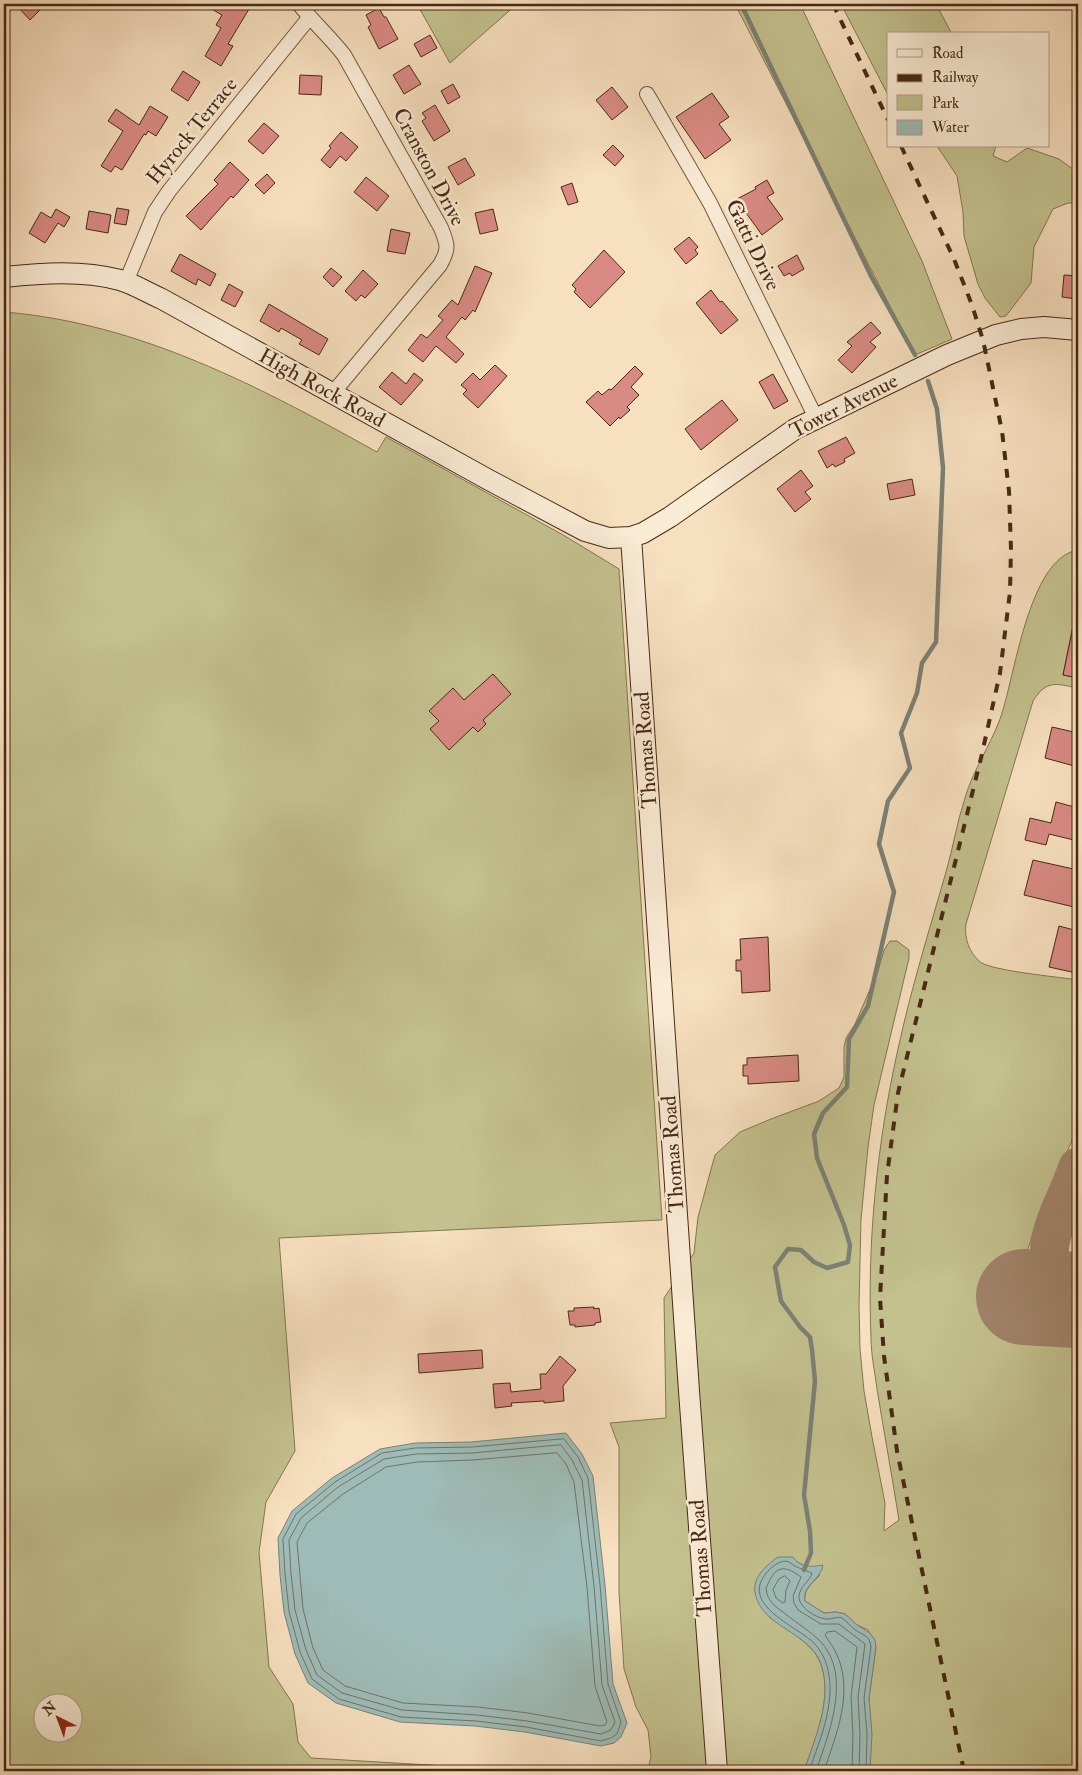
<svg xmlns="http://www.w3.org/2000/svg" width="1082" height="1775" font-family="'IM FELL Double Pica',serif">
<rect width="100%" height="100%" fill="#f7e0bf"/>
<filter id="stains"><feTurbulence type="fractalNoise" baseFrequency=".004" numOctaves="4"/><feColorMatrix values="0 0 0 0 .2 0 0 0 0 .09 0 0 0 0 .02 0 0 0 .5 -.17"/></filter>
<radialGradient id="worn" r=".72"><stop offset=".6" stop-color="#630" stop-opacity="0"/><stop offset="1" stop-color="#630" stop-opacity=".3"/></radialGradient>
<path fill="#c3c18e" stroke="#867551" fill-rule="evenodd" d="M417,4H517L450,63Z
M735,4H800L922,261L952,339L915,355Z
M841,4H936L952,34H888V95Z
M937,146H996L993,156L1007,162L1027,148L1059,159L1078,173V203H1068L1053,209L1034,247L1031,283L1006,316L1000,317L985,298L978,284L964,236L963,212L957,176Z
M4,312C140,323 260,387 377,452L386,437L565,536L619,569L662,1220L279,1238L295,1451L266,1502L259,1552L269,1667L293,1704L298,1742L311,1758L530,1771H4ZM42,1702H72V1732H42Z
M1078,550V610H1076L1063,675L1078,678V688C1056,684 1047,679 1033,701L966,924C964,938 969,952 980,962C993,971 1059,977 1078,980V1126L1033,1233L1028,1249L1025,1267L1021,1328L1078,1332V1771H870L871,1729L869,1698L876,1647L868,1630L857,1625L845,1614L836,1612L824,1613L805,1601C803,1589 813,1583 820,1575L796,1561L769,1617C783,1626 805,1640 815,1653C838,1686 816,1738 804,1771H648L651,1756L648,1730L636,1707L624,1669L619,1592V1447L610,1423L666,1418L664,1298L694,1253L698,1217L715,1155L740,1132L771,1119L819,1101L839,1088L844,1077V1047L846,1038L855,1024L878,971L884,950L890,941H897L909,950V958L874,1105L868,1147L861,1219L859,1306L860,1349L864,1391L872,1437L885,1503L884,1531L899,1520C892,1476 884,1432 877,1389C875,1372 871,1355 871,1338C867,1242 877,1143 898,1049C911,989 929,931 946,872C953,848 957,822 965,798C973,770 990,746 1000,719C1015,678 1028,558 1078,550Z"/>
<path fill="#9ebcb7" stroke="#7c8176" d="M566,1433L582,1454L593,1476L605,1585L613,1684L627,1723L621,1737L614,1743L601,1746L525,1732L475,1726L400,1722L336,1703L308,1683L295,1654L284,1612L280,1575L278,1538L292,1511L332,1478L380,1449L415,1443L471,1442Z
M778,1557H793C800,1568 812,1567 823,1565C821,1580 801,1586 805,1601L824,1613L836,1612L845,1614L857,1625L870,1633L875,1640L876,1647L869,1698L872,1734L870,1771H804C815,1738 833,1699 821,1664C809,1631 762,1628 755,1593C752,1577 767,1565 778,1557Z"/>
<g fill="none" stroke-linecap="round" stroke-linejoin="round">
<path stroke="#737266" stroke-width="1" d="M564,1439L578,1457L588,1478L600,1585L608,1684L621,1722L617,1734L611,1738L601,1741L526,1727L476,1721L401,1717L339,1699L312,1679L300,1652L289,1611L285,1574L283,1539L296,1514L335,1482L382,1453L415,1448L472,1447Z
M561,1445L572,1460L582,1480L594,1586L602,1685L615,1722L611,1730L601,1734L527,1721L477,1715L402,1710L342,1693L317,1675L306,1650L295,1610L291,1574L289,1540L301,1518L338,1487L384,1459L416,1454L472,1453Z
M557,1453L566,1464L574,1482L587,1587L595,1686L607,1722L605,1725L600,1726L528,1713L478,1707L403,1703L345,1686L323,1670L313,1648L303,1609L297,1542L307,1523L343,1494L386,1467L417,1462L473,1460Z
M785,1576L790,1581L786,1590L785,1602L783,1603L776,1598L773,1589L779,1579Z
M809,1771C821,1737 839,1696 825,1660C823,1655 819,1649 815,1644C796,1625 736,1604 769,1570C774,1565 782,1559 789,1562C791,1563 793,1565 795,1566C801,1569 807,1571 812,1573C810,1581 800,1586 799,1596C798,1607 817,1619 827,1619C833,1619 837,1616 842,1618C847,1621 850,1626 854,1629C862,1635 870,1635 871,1647L864,1698L867,1734L866,1771
M816,1771C829,1733 853,1674 819,1640C810,1631 798,1624 788,1616C777,1607 767,1603 766,1588C775,1567 782,1563 801,1577L793,1596L794,1603L798,1610L821,1624H839L865,1644L858,1697L860,1734L859,1771
M824,1771C836,1735 854,1693 837,1655C834,1647 829,1642 825,1635L827,1632L835,1631L857,1647L851,1697L853,1735L852,1771"/>
<path stroke="#7c8176" stroke-width="4.5" d="M741,4L871,276L915,355
M804,1570L811,1553L810,1531L804,1495L815,1381L812,1350L810,1337L800,1327L781,1301L775,1267L788,1249L801,1250L814,1262L827,1268L848,1262L850,1245L844,1225L817,1158L814,1134L823,1113L847,1087L849,1039L868,1006L894,892L879,844L888,801L910,768L901,733L917,693L922,663L936,642L943,468L937,409L928,381"/>
<path stroke="#a0846a" stroke-width="39" d="M1078,1167C1074,1178 1070,1189 1065,1199C1050,1234 1034,1272 1078,1293"/>
<path stroke="#a0846a" stroke-width="96" d="M1024,1297L1078,1300"/>
</g>
<path fill="#d98a84" stroke="#482914" d="M15,4H34L40,10L30,20Z
M203,4H252L228,44L233,46L221,66L205,56L221,28L216,25L222,15Z
M379,8L384,17H386L398,39L379,49L368,27L371,25L366,15Z
M430,35L437,48L421,57L414,44Z
M409,65L421,84L404,94L393,75Z
M183,71L200,82L188,101L171,90Z
M300,75L322,76L321,95L299,94Z
M453,84L460,97L448,104L441,91Z
M612,87L628,107L612,120L596,100Z
M712,93L729,117L719,124L731,140L705,159L676,117Z
M435,105L450,131L434,141L422,121L426,118L422,113Z
M150,106L168,117L156,136L148,131L146,135L144,134L122,170L115,166L111,172L101,166L123,131L108,121L116,109L139,125Z
M264,123L279,136L263,154L248,141Z
M341,132L358,147L346,161L340,156L330,168L321,160L331,148L329,146Z
M613,145L624,156L615,166L603,155Z
M465,158L475,175L458,185L448,167Z
M230,162L249,180L233,198L231,196L201,230L186,216L218,184L214,180Z
M267,174L275,183L264,194L255,185Z
M366,177L389,196L377,211L354,192Z
M767,180L774,193L767,197L783,219L762,235L744,210L741,211L735,200L756,189L755,187Z
M572,183L578,202L568,205L561,187Z
M117,208L129,210L126,225L114,223Z
M56,209L70,217L64,227L58,223L45,243L29,233L41,212L51,218Z
M493,209L498,230L480,234L475,213Z
M89,211L111,215L108,233L86,229Z
M391,229L410,233L405,254L387,251Z
M689,237L698,247L695,250L698,254L686,264L674,249Z
M604,250L625,272L590,308L574,292L576,289L572,285Z
M180,254L216,274L210,286L198,279L196,285L171,271Z
M797,255L804,269L792,276L790,273L784,276L778,266Z
M475,266L492,273L475,312L473,310L465,320L462,317L446,337L464,354L456,363L436,346L423,362L408,350L421,334L427,338L443,320L438,316L452,300L458,305Z
M331,268L342,277L333,287L323,277Z
M363,270L378,284L365,298L361,295L356,301L345,291Z
M1064,275L1078,276L1077,299L1062,297Z
M229,284L243,292L235,307L221,300Z
M711,290L720,302L722,301L738,320L721,334L696,303Z
M269,304L328,339L319,355L299,344L302,340L281,328L279,332L260,321Z
M871,322L881,333L870,342L876,347L852,373L838,360L852,346L847,342Z
M495,365L507,376L478,408L463,394L467,390L461,385L473,373L480,380Z
M635,366L643,374L631,387L639,395L627,407L630,410L620,419L619,417L610,426L586,402L598,391L602,395L609,389L611,390Z
M392,372L406,384L414,373L423,380L401,405L379,387Z
M773,374L788,401L774,409L759,382Z
M722,400L738,420L701,450L685,429Z
M846,437L855,453L844,459L845,462L835,467L833,464L827,468L818,451Z
M801,470L813,486L805,492L811,499L795,512L777,489Z
M912,479L915,495L890,500L887,484Z
M1073,627L1078,628V678L1063,675Z
M493,674L511,694L483,720L486,724L478,732L473,727L449,750L430,729L439,721L429,711L453,688L464,700Z
M1052,727L1078,733V767L1045,758Z
M1056,802L1078,808V841L1049,834L1046,845L1025,840L1030,818L1051,823Z
M1033,860L1078,870V908L1024,895Z
M1059,926L1078,931V963L1076,973L1049,967Z
M768,937L770,991L742,993L741,971H736V960H741L740,939Z
M798,1055L799,1081L748,1084V1076H743V1065H747V1058Z
M594,1307V1309L599,1308L601,1322L595,1323V1325L575,1327V1325H570L568,1311H574V1308Z
M482,1350L483,1368L419,1373L418,1354Z
M560,1356L576,1370L563,1386L564,1401L544,1403V1401L511,1403L512,1406L495,1408L493,1384L510,1383L511,1392L541,1389L540,1374H546Z"/>
<g fill="none" stroke-linecap="round" stroke-linejoin="round">
<g stroke="#74573f" stroke-width="16">
<path id="street" d="M299,4C313,22 330,37 344,55L441,228C448,245 449,249 440,265L332,394
M647,94L710,203L816,418
M126,282L155,212L169,191L309,18"/>
</g>
<g stroke="#482914" stroke-width="22">
<path id="secondary" d="M4,277C42,273 82,270 120,280C134,284 148,293 162,299L489,480L585,531L609,538L631,537L643,533L670,517L795,429L947,355L996,335L1021,329L1044,327L1078,330
M631,537L689,1391L717,1771"/>
</g>
<use href="#street" stroke="#faebd5" stroke-width="14"/>
<use href="#secondary" stroke="#faebd5" stroke-width="20"/>
<path stroke="#482914" stroke-width="4" stroke-dasharray="9 9" stroke-linecap="butt" d="M833,4L888,120
M901,146L954,259L972,305L983,340L1002,431L1009,491L1011,549L1010,592L1000,673L981,758L898,1093L887,1175L880,1298L884,1356L897,1451L964,1771"/>
</g>
<g text-anchor="middle" dominant-baseline="central" stroke-width="5" stroke-linejoin="round" paint-order="stroke">
<g font-size="21" fill="#482914" stroke="#faebd5">
<text transform="translate(192 131) rotate(-51)">Hyrock Terrace</text>
<text transform="translate(429 167) rotate(62)">Cranston Drive</text>
<text transform="translate(753 245) rotate(64)">Gatti Drive</text>
<text transform="translate(322 388) rotate(29)">High Rock Road</text>
<text transform="translate(844 406) rotate(-27)">Tower Avenue</text>
<text transform="translate(646 750) rotate(-94)">Thomas Road</text>
<text transform="translate(673 1154) rotate(-94)">Thomas Road</text>
<text transform="translate(701 1558) rotate(-94)">Thomas Road</text>
</g>
</g>
<rect width="1082" height="1775" fill="none" stroke="#f7e0bf" stroke-width="20"/>
<rect x="5" y="5" width="1072" height="1765" fill="none" stroke="#482914" stroke-width="2.5"/>
<rect x="10" y="10" width="1062" height="1755" fill="none" stroke="#482914"/>
<rect x="887" y="32" width="162" height="115" fill="#faebd5" stroke="#b39d88"/>
<rect x="897" y="49" width="25" height="8" fill="#faebd5" stroke="#b39d88"/>
<text x="932" y="58" font-size="15" fill="#482914">Road</text>
<rect x="897" y="74" width="25" height="8" fill="#482914" stroke="#b39d88"/>
<text x="932" y="82" font-size="15" fill="#482914">Railway</text>
<rect x="897" y="95" width="25" height="15" fill="#c3c18e" stroke="#b39d88"/>
<text x="932" y="108" font-size="15" fill="#482914">Park</text>
<rect x="897" y="120" width="25" height="15" fill="#9ebcb7" stroke="#b39d88"/>
<text x="932" y="132" font-size="15" fill="#482914">Water</text>
<g transform="translate(58 1718) rotate(318)"><circle r="24" fill="#faebd5" stroke="#b39d88"/>
<path d="M0-4L9 19L0 12L-9 19Z" fill="#8f2418"/>
<text y="-8" font-size="14" font-weight="bold" text-anchor="middle" fill="#482914">N</text>
</g>
<rect width="100%" height="100%" filter="url(#stains)"/>
<rect width="100%" height="100%" fill="url(#worn)"/>
</svg>
